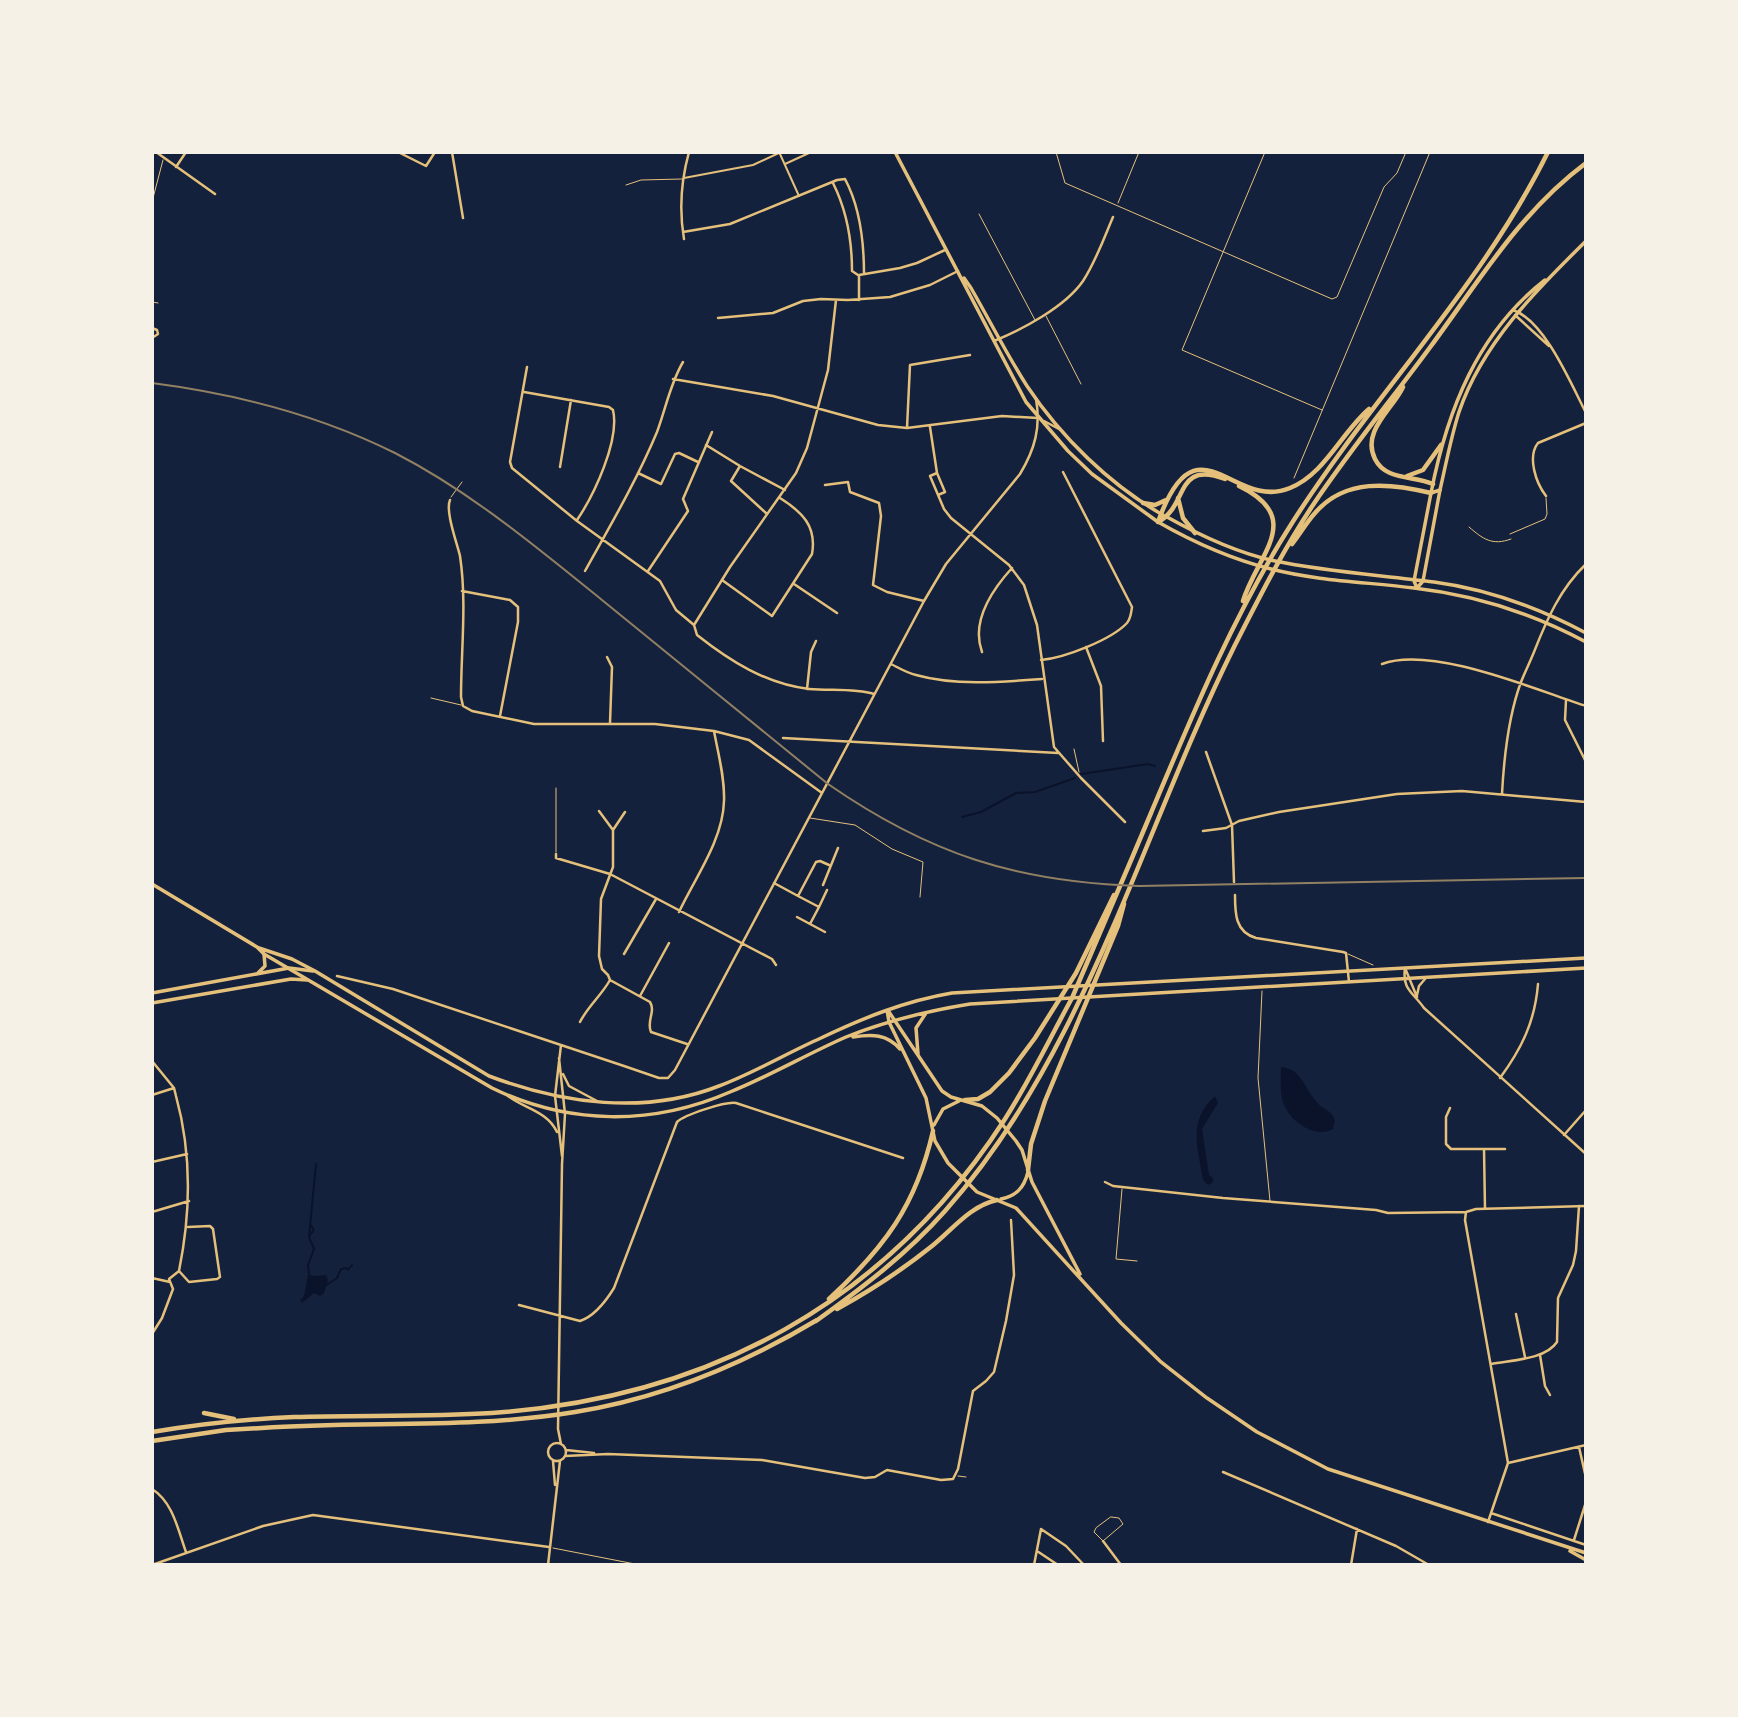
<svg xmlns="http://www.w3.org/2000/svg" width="1738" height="1717" font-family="Jost,sans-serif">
<rect width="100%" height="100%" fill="#14213d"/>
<path fill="#0b132b" d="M1281,1067C1301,1068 1305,1089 1316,1101C1322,1110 1331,1109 1335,1120L1333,1129C1316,1139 1293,1123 1285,1107C1279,1095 1281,1079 1281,1067Z
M1215,1096L1218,1103L1202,1129L1209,1175L1214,1179L1212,1183L1208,1185L1203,1180C1198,1148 1187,1121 1215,1096Z
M308,1274L313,1276L326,1275L328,1280L324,1293L320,1296L314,1293L302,1303L300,1300L304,1296Z"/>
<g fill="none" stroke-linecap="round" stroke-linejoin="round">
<path stroke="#0b132b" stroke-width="2" d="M1081,774L1148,764L1155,766
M962,817L981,812L1016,793L1035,792L1075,778
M309,1236L314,1230L310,1224
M309,1274L308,1265L314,1249L309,1237L316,1164
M325,1286L337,1278L341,1269L346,1268L348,1270L352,1265"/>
<path stroke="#e5c07b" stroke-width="1" d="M1056,152L1065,183L1332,299L1337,297L1384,187L1397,173L1406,152
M1265,152L1182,350L1322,410
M626,185L641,180L682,179
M153,198L163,160
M1118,203L1139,152
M979,214L1035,320
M152,302L158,303
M1046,316L1081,384
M1294,478L1430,152
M451,497L462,482
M1469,527C1483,539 1492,546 1511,539
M1510,534L1545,519L1547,514L1546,498
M431,698L461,705
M1074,749L1079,772
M810,818L855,825L892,849L923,862L920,897
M556,852V788
M1348,954L1373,965
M1262,991L1258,1078L1270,1201
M1122,1189L1116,1259L1137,1261
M958,1476L966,1477
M1111,1517L1119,1518L1123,1524L1103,1541L1094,1532L1096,1528Z
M553,1548L640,1565"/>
<path stroke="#e5c07b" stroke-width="2" d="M831,152V153
M780,154L799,196
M785,164L809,153
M684,178L753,165L781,152"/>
<path stroke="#e5c07b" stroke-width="2.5" d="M156,152L215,194
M398,152L426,166L435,152
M452,152L463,218
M176,167L186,152
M833,183C847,211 852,239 852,271L858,275
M683,232L730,224L837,180L845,179C860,207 864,243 864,274
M684,239C679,210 681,181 689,152
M859,300V275L900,268L917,263L945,250
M1513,310C1545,321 1571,384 1586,413
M1515,315L1549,346
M718,318L773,313L803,301L821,299L848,300L890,297L930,285L958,271
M152,328L157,330L158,334L152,338
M994,341C1023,329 1065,307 1083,281C1096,261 1104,238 1113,217
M527,367L510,462L512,468L577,521L660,581L676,610L694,625
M673,379L773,396L878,425L907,428L1002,416L1038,418
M524,392L609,407L613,410C620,440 594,495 577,520
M1044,421L1059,429
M930,427L937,473L945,492L938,495
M907,428L910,365L970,355
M706,445L740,466L785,490
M740,466L731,481L767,514
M560,467L571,400
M638,473L661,484L675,454L679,453L698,462
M937,473L930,476L944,509L951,518L1009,565L1024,585L1037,625L1054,747L1081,778L1125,822
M825,485L848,482L850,492L879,503L881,516L873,585L887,592L924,601
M1546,496C1536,483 1527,457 1538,443L1586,423
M450,500C445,511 457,543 460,556C467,602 461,651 461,697L463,706L472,711L534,724H655L714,731L749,740L822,793
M585,571C610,526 637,480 657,432C666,408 670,384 683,362
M648,571L688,511L683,499L712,432
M722,580L772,616L812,554C817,526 802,512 780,498
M794,584L837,613
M462,591L510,600L518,607V622L500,716
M694,625L730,567L796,473L807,448L828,370L836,300
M694,625L697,635C730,661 766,684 809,689C830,691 854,688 874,694
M1086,647L1101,686L1103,741
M982,652C971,622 992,590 1012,568
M607,657L612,667L610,723
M1041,660C1064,658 1111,640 1127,623C1131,618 1131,613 1132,607L1063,472
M891,664C899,668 907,673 916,675C955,686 1002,682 1042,679
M1382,664C1432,645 1536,690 1586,706
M807,689L811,652L816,641
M1566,700L1565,720L1586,762
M783,738L1058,753
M1206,752L1232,825L1234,882
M1502,794C1504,756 1508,717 1521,682C1525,672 1530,662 1534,652C1547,619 1560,589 1586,564
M599,811L613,830V867L601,899L599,956L602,969L608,975L610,980L650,1002C656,1012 646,1021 651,1032L687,1044
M613,830L625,812
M1203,831L1226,828L1239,821L1279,812L1397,794L1462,791L1586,802
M556,854V858L610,874L772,959L776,965
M774,883L798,896L816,862L820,861L829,865
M823,885L838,848
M1235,895C1235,913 1235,932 1256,938L1343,952L1346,953L1349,982
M798,896L819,907L810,924L825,932
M819,907L827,890
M679,912C695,878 723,840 724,801C725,778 718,753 714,731
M797,917L810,924
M624,954L656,899
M1405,968C1402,990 1413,992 1424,1008L1586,1154
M1405,968L1417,997
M337,976L393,989L624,1066L659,1078H668L675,1070L924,601L946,564L1020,474C1035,449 1041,427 1036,399
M1417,995L1419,986L1425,979
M640,996L669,943
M580,1022C588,1006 601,996 610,980
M561,1045L555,1096L562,1156
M559,1058L565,1114L562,1164L558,1429L561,1444
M152,1061L174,1088L176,1096C192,1154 191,1212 179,1271L169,1279L173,1289L162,1318L152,1334
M563,1074L569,1086L597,1101
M1500,1078C1522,1048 1535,1021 1538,984
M152,1095L174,1088
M508,1096C525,1109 547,1111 557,1132
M1450,1108L1446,1117V1144L1451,1149H1505
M1564,1135L1586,1110
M1484,1149L1485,1209
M152,1162L187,1154
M1105,1182L1113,1186L1223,1198L1376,1210L1388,1213L1466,1212L1476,1209L1586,1206
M152,1212L189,1201
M1466,1212L1465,1220L1508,1463L1488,1522
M179,1271L189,1282L217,1279L220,1277L213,1229L210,1226L188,1227
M152,1278L170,1282
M519,1305L580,1321C595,1316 606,1301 614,1288L677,1122C684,1115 726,1101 736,1103L903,1158
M1516,1314L1525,1357
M1540,1355L1545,1386L1550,1395
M1491,1364C1511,1360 1545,1360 1557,1342L1558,1298L1573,1265L1576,1251L1579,1206
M548 1452a9 9 0 1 1 18 0a9 9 0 1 1-18 0Z
M1579,1447L1586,1478
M566,1450L594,1453
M565,1456L608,1454L762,1460L865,1478L875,1477L887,1470L941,1480L953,1479L958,1469L973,1391L986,1381L994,1372L1006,1321L1014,1275L1011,1220
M553,1461L555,1485
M1508,1463L1586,1445
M1223,1472L1396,1546L1429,1565
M152,1489C173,1502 178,1530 186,1552
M1491,1513L1586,1545
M1574,1540L1586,1502
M1103,1541L1121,1565
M1037,1551L1058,1565
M152,1565L263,1526L313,1515L549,1547
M548,1565L560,1461
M1034,1565L1041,1529L1066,1546L1084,1565
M1351,1565L1357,1529"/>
<path stroke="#e5c07b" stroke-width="3.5" d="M895,152L1026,402L1068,451L1092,474L1158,522
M964,278L971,288C990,321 1007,355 1027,386C1061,437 1110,485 1163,515
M1440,490C1446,464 1451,437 1459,412C1482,344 1536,290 1586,241
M1440,490L1431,493C1447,411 1477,333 1545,280"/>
<path stroke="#e5c07b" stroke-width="3.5" d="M1167,517C1201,536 1237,553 1275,561C1328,572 1381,575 1434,582C1487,589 1539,608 1586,633
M1158,522C1193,542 1231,559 1271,569C1318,581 1366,582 1414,588C1475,595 1532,613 1586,642
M1417,588L1423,581L1440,490
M1417,588L1414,581L1431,493
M258,973L265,966L264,954
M152,993L289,968L313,971
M152,1003L291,979L307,980"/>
<path stroke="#e5c07b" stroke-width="3.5" d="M152,884L257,947L264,954L492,1088C568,1125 652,1126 730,1092C770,1076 807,1054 846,1037C886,1021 927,1011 970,1004L1586,968
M259,948L292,959L315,971L489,1076C563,1104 645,1115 719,1086C754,1073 787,1053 821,1038C863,1018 905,1001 952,993L1586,958
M887,1010L889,1022L926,1098L935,1141L948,1163L977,1192L1016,1208L1121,1323L1160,1361L1207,1398L1257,1432L1328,1469L1586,1553
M889,1012L942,1091L951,1097L982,1106L997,1118L1016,1141L1022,1150L1032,1182L1080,1274
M853,1037C872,1034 887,1034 900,1049
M918,1054L916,1028L926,1013
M934,1125L943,1109L959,1101
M1001,1199C1016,1196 1024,1188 1028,1172
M1570,1551L1586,1560"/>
<path stroke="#e5c07b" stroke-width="4.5" d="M1403,387C1393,409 1361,431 1375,459C1378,465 1383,470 1390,473C1404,479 1419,478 1433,484
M1407,476L1423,470L1441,445
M1239,486C1306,518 1257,555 1243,601
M1178,498L1183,518L1195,533
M1143,503L1155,505L1166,500
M1158,522C1197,413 1233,512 1290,488C1325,474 1341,433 1369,409
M1158,522C1189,506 1174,460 1225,479
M1292,544C1300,534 1306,523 1315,513C1345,478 1390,483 1431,493
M965,1100L978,1099L990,1092L1009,1073L1035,1038L1076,973L1114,895
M1028,1170L1031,1144L1045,1101L1118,926L1124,904
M829,1299C884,1248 916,1206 933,1131
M837,1309C870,1291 902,1270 932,1246C953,1229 970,1206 997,1200
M816,1321C862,1288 907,1254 945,1211C1086,1052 1141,834 1234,647C1259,598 1283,550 1313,505C1350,450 1392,399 1431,346C1479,281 1520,212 1586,163
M204,1413L234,1419
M152,1432C199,1424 246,1419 294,1417C360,1415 426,1417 492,1413C708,1398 886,1303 1005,1119C1030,1080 1050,1038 1072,998C1098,937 1125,875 1151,813C1193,713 1234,614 1292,523C1372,397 1482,286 1548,152
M152,1441L226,1430L262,1428C366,1421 472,1429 575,1412C663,1398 742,1365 817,1320"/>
<path stroke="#918062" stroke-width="2" d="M152,383C237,394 319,415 395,453C471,492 536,547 602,600C677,661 753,723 828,784C929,854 1016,882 1139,886L1586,878"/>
</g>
<rect width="1738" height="1717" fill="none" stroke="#f6f1e7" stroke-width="308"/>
</svg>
